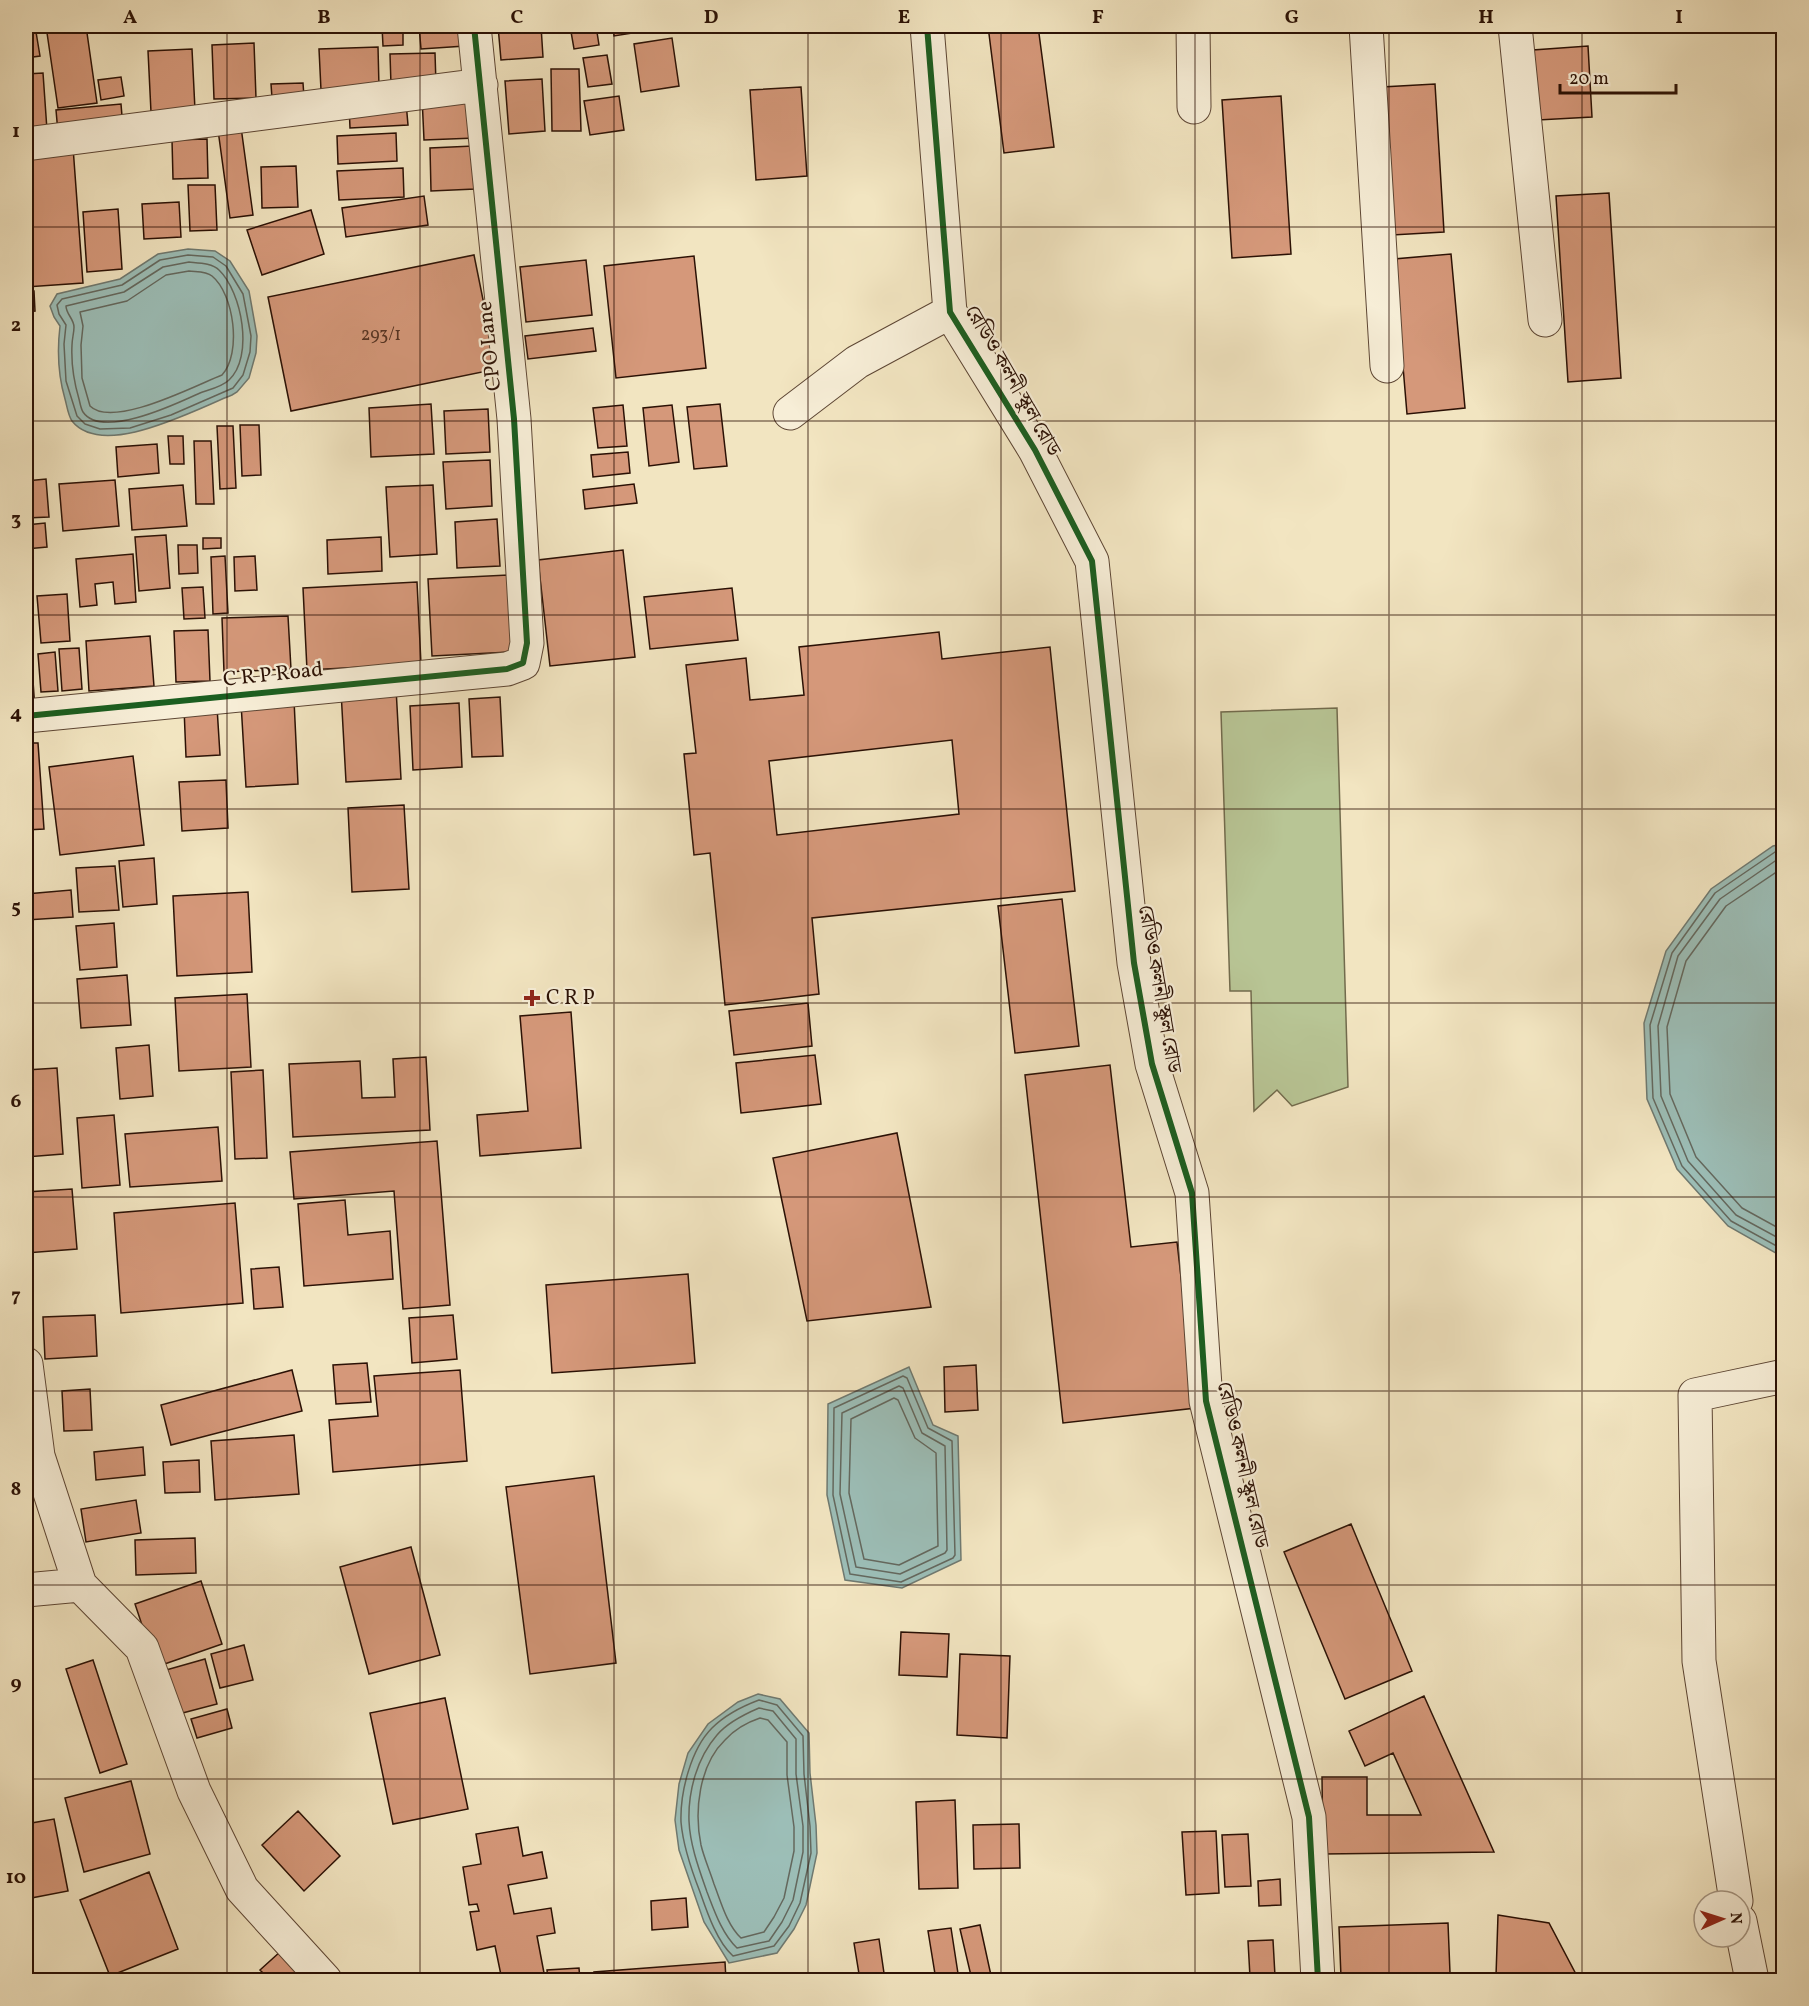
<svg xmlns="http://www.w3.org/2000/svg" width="1809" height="2006" font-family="Vollkorn,'Noto Serif Bengali',serif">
<rect width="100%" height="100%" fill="#f2e5c1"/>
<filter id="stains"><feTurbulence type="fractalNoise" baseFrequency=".00333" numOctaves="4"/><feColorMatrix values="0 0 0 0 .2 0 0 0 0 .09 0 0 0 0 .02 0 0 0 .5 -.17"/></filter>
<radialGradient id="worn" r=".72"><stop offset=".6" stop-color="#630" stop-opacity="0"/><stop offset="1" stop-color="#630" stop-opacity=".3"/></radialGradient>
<path fill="#b8c595" stroke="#726b4d" stroke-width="1.5" d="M1337,708L1348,1087L1292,1106L1277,1090L1254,1111L1251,991H1230L1221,712Z"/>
<path fill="#9cbeb7" stroke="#6f7970" stroke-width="1.5" d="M188,249L215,251L230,261L249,291L257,336L256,353L249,378L237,392L232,395C196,409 103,460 72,421C68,415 67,406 65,399C58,375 57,351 60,326L54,317L50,306L57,294L120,279L158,254Z
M1783,844H1784L1783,1257L1728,1226L1677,1169L1647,1099L1644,1023L1666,951L1711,889L1773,846Z
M909,1367L933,1425L958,1436L961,1560L902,1588L845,1580L827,1495L828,1404Z
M758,1694L780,1699L809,1733L810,1773L816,1825L817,1853L806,1905L794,1929L777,1953L729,1963L704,1922L679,1850L675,1820L679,1784L688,1753L708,1724L738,1702Z"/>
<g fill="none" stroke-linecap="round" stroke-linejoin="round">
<path stroke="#64685e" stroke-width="1.5" d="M188,255L213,257L226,266L243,294L251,336L250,352L243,375L233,388L171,415L130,428L100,429L85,424L77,416L66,381L64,344L66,325L59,314L57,305L62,299L122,285L160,260Z
M189,262C199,263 212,263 219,270C242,292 254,357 229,380C222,387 208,390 200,393C178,403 102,440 83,412C81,409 80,403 79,399C74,382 71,364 72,345C72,339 74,333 74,327C74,319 66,314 66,306L124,292L163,267Z
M189,271C196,272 206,271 212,276C234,294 242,353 222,375C196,385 113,429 90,406L82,378L81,345L83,326L80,312L127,301L166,275Z
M1784,850L1775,852L1715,893L1672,953L1650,1025L1653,1098L1682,1166L1731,1221L1784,1250
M1784,858L1778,859L1720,899L1678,956L1658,1026L1661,1096L1688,1161L1736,1215L1784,1241
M1784,867L1726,906L1686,961L1667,1027L1670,1094L1696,1157L1742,1208L1784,1231
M903,1376L907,1378L928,1428L952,1441L955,1555L953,1558L901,1582L850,1574L833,1495L834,1408Z
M899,1386L903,1388L922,1433L945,1446L947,1550L945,1553L900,1574L856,1567L840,1494L842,1413Z
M894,1398L898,1400L915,1438L936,1453L938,1546L899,1565L864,1559L849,1493L851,1419Z
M759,1700L777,1705L803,1736L804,1774L810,1826L811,1853L800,1903L789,1926L774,1946L733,1956C717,1942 707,1912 700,1892C691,1869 683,1846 681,1822C680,1792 691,1749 712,1728C724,1716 743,1706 759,1700Z
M759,1708L773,1711L796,1739V1774L803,1826V1852L793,1900L782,1922L769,1941L737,1948C722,1934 714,1910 707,1892C699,1869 690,1845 689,1821C688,1791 697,1758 717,1735C727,1723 745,1714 759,1708Z
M760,1718L768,1720L787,1742V1775L794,1827V1851L784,1898L774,1917L764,1932L741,1938C727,1925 721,1902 714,1884C710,1871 704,1858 701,1845C694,1811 699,1765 725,1740C734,1730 748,1722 760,1718Z"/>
</g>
<path fill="#d5987a" stroke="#2b1105" stroke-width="1.5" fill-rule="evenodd" d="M26,26H35L40,56L26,58Z
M46,26H86L97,103L58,108Z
M97,26H122L98,31Z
M382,26H403V45L383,46Z
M419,26H464L465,46L421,49Z
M498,26H541L543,57L501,60Z
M570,26H596L599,45L574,49Z
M613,26H657V29L614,36Z
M988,26H1038L1054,147L1004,153Z
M672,38L679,86L641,92L634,44Z
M254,43L256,98L214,99L212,45Z
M1588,46L1592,117L1538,120L1533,50Z
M378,47L379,87L321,90L319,49Z
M192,49L195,110L151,112L148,51Z
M435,53L436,84L391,85L390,54Z
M607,55L612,84L588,87L583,58Z
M551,69H579L581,131H552Z
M43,73L47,130L26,132V74Z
M121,77L124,96L101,100L98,80Z
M542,79L545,131L509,134L505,81Z
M303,83L304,97L272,98L271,84Z
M1435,84L1444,232L1392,235L1382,87Z
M801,87L807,176L756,180L750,90Z
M473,95L475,138L424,140L422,97Z
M619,96L624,130L590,135L584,101Z
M1281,96L1291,254L1232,258L1222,100Z
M406,102L408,125L350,128L349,105Z
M121,104L123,128L58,133L56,110Z
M241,127L253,215L230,218L218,130Z
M396,133L397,161L338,164L337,136Z
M207,139L208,178L173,179L172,140Z
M473,146L475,189L431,191L430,148Z
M73,147L83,283L26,287V150Z
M296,166L298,207L262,208L261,167Z
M403,168L404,197L339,200L337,171Z
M188,185H215L217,230L190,231Z
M1609,193L1621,378L1568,382L1556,196Z
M424,196L428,225L346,237L342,208Z
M179,202L181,237L144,239L142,204Z
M118,209L122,269L87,272L83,212Z
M311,210L324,254L262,275L247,230Z
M1451,254L1465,408L1407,414L1394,259Z
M474,255L497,369L291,411L268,297Z
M694,256L706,368L616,378L604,266Z
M586,260L592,315L526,322L520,267Z
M34,291L35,311L26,312V292Z
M593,328L596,351L528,359L525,336Z
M431,404L434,454L371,457L369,408Z
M720,404L727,466L694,469L687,407Z
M623,405L627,446L598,448L593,408Z
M672,405L679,462L649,466L643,408Z
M488,409L490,452L446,454L444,411Z
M240,425H259L261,475L242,476Z
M217,426H233L236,488L220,489Z
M168,436H183L184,464H170Z
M194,441H211L214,504H196Z
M157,444L159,473L118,477L116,447Z
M628,452L630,473L593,477L591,455Z
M490,460L492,506L446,509L443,462Z
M46,479L49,517L26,518V481Z
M115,480L119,526L63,531L59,484Z
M634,484L637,503L585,509L583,490Z
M183,485L187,526L132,530L129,489Z
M433,485L437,554L390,557L386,487Z
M497,519L500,566L457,568L455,522Z
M45,523L47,547L26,549V525Z
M166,535L170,588L139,591L135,537Z
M381,537L382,571L328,574L327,540Z
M203,538H221V548L203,549Z
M178,545H197L198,573L179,574Z
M623,550L635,657L550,666L538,560Z
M133,554L136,602L115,604L113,582L95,584L97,605L80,607L76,559Z
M225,556L228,613L213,614L211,557Z
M255,556L257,590L235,591L234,557Z
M508,575L512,652L432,656L428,579Z
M417,582L421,664L307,670L303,588Z
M203,587L205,618L184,619L182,588Z
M732,588L738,640L650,649L644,597Z
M67,594L70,641L41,643L37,596Z
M288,616L291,669L224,672L222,618Z
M208,630L210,681L176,682L174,631Z
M939,632L942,659L1050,647L1075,891L812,918L819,994L725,1005L710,853L694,855L684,754L696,753L686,665L746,658L750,700L804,695L799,647ZM952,740L959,814L777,835L769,761Z
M150,636L154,686L89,691L86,641Z
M79,648L82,689L62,691L59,649Z
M55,652L58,691L41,692L38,654Z
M26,681H33L35,710L26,711Z
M396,688L401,779L346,782L341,691Z
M500,697L503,756L472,757L469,699Z
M294,700L298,784L246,787L241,703Z
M459,703L462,767L413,770L410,706Z
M217,707L220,755L186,757L184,708Z
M26,743H38L44,829L26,830Z
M133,756L144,845L60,855L49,767Z
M226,780L228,828L182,831L179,782Z
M404,805L409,889L352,892L348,808Z
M26,847H29L32,889H26Z
M154,858L157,904L123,907L119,861Z
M115,866L119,910L79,912L76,868Z
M71,890L73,917L26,920V894Z
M248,892L252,972L177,976L173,896Z
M1062,899L1079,1046L1015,1053L998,906Z
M114,923L117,967L80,970L76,926Z
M26,934L29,968H26Z
M127,975L131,1025L81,1028L77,979Z
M247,994L251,1067L179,1071L175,998Z
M808,1003L812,1046L734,1055L729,1011Z
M571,1012L581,1148L480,1156L477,1115L528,1111L520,1016Z
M149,1045L153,1096L120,1099L116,1048Z
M815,1055L821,1104L741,1113L736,1063Z
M426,1057L430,1130L293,1137L289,1064L360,1061L362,1098L395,1097L393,1059Z
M1110,1065L1131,1247L1177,1242L1196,1408L1063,1423L1025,1075Z
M57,1068L63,1154L26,1157V1070Z
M263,1070L267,1158L235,1159L231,1072Z
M114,1115L120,1185L82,1188L77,1118Z
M218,1127L222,1181L130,1187L125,1134Z
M897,1133L931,1307L807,1321L773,1158Z
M437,1141L450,1305L403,1309L394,1191L294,1199L290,1152Z
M72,1189L77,1249L26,1253V1192Z
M345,1200L348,1235L390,1231L393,1279L304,1286L298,1204Z
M235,1203L243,1303L121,1313L114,1213Z
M279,1267L283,1307L254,1309L251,1269Z
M688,1274L695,1363L552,1373L546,1285Z
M95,1315L97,1356L45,1359L43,1317Z
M453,1315L457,1359L412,1363L409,1318Z
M367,1363L371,1402L336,1404L333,1365Z
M976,1365L978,1410L945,1412L944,1367Z
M292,1370L302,1411L171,1445L161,1405Z
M460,1370L467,1461L333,1472L329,1420L378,1416L374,1376Z
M90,1389L92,1430L64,1431L62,1391Z
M294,1435L299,1494L215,1500L211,1441Z
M143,1447L145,1475L96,1480L94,1452Z
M199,1460L200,1492L165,1493L163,1462Z
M594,1476L616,1663L530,1674L506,1487Z
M136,1500L141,1533L86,1542L81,1509Z
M1351,1524L1412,1671L1345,1699L1284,1552Z
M195,1538L196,1573L136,1575L135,1540Z
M411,1547L440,1655L369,1674L340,1567Z
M201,1581L222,1644L156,1667L135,1604Z
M901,1632L949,1634L947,1677L899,1675Z
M244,1645L253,1680L220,1688L211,1654Z
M960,1654L1010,1656L1007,1738L957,1735Z
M205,1659L217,1704L171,1716L159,1672Z
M93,1660L127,1764L100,1773L66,1669Z
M1424,1696L1494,1852L1323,1854L1322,1777H1367V1815H1421L1393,1753L1365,1766L1349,1731Z
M445,1698L468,1809L393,1824L370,1713Z
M227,1709L232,1728L197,1738L191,1719Z
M131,1781L150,1854L84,1872L65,1798Z
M955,1800L958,1888L919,1889L916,1802Z
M298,1811L340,1856L304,1891L262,1845Z
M54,1819L68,1891L26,1899V1824Z
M1019,1824L1020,1868L974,1869L973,1825Z
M518,1827L523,1856L542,1852L547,1878L508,1885L514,1914L551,1908L555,1933L537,1936L544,1973L502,1980L495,1946L477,1950L470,1912L479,1911L477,1904L469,1905L463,1867L481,1864L476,1834Z
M1216,1831L1219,1893L1186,1895L1182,1832Z
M1248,1834L1251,1886L1225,1887L1222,1835Z
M149,1872L178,1949L110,1976L80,1900Z
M1280,1879L1281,1905L1259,1906L1258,1881Z
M686,1898L688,1927L652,1930L651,1901Z
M1498,1915L1549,1923L1578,1978L1496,1976Z
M1448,1923L1450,1973L1341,1977L1339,1927Z
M980,1925L992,1980H972L960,1929Z
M951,1928L959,1980H936L928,1931Z
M879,1939L885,1980H860L854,1943Z
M1273,1940L1275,1976L1250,1977L1248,1941Z
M281,1951L309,1980H270L260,1970Z
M725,1962L726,1980H595L594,1972Z
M579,1968L580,1980H548L547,1970Z"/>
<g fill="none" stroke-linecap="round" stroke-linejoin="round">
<g stroke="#5d4634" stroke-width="35">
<path id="minor" d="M927,26L950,312L1035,450L1092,561L1134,963L1152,1064L1192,1193L1206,1401L1309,1817L1318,1980
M1193,26L1194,107
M1366,26L1387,366
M1515,26L1545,320
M26,144L481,85
M790,413L857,362L950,312
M26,716L507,669L523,663L527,643L514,419L474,26
M26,1364L38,1456L80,1585L142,1648L194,1791L242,1889L325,1980
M26,1590L80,1585
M1736,1901L1699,1661L1695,1395L1784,1376
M1740,1921L1752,1980"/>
</g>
<use href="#minor" stroke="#f7eed7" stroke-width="33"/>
<g stroke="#f7eed7" stroke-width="10">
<path id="cycleway" d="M927,26L950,312L1035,450L1092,561L1134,963L1152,1064L1192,1193L1206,1401L1309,1817L1318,1980
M26,716L507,669L523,663L527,643L514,419L474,26"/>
</g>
<use href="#cycleway" stroke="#1b5e20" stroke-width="6"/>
</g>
<path fill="none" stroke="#2b1105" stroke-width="1.5" stroke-opacity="0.55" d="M227,26V1980M420,26V1980M614,26V1980M808,26V1980M1001,26V1980M1195,26V1980M1389,26V1980M1582,26V1980M26,227H1784M26,421H1784M26,615H1784M26,809H1784M26,1003H1784M26,1197H1784M26,1391H1784M26,1585H1784M26,1779H1784"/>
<path fill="#8f2418" stroke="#f7eed7" stroke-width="2" d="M529 989h6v6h6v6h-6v6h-6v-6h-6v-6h6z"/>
<g text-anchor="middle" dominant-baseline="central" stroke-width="4.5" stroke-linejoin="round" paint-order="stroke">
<g font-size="18" fill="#563322">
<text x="381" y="335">293/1</text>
</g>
<g font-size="21" fill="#2b1105" stroke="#f7eed7">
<text transform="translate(490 346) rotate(-96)">CPO Lane</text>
<text transform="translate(1012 381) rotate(60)">রেডিও কলনী স্কুল রোড</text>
<text transform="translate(273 675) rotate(-6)">C R P Road</text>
<text transform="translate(1159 989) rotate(80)">রেডিও কলনী স্কুল রোড</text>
<text transform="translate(1242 1465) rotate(77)">রেডিও কলনী স্কুল রোড</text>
</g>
<g font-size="21" fill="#2b1105" stroke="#f7eed7" text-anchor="start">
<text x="546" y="998">C R P</text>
</g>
</g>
<rect width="1809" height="2006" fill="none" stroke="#f2e5c1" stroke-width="66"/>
<g transform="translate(1722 1919) rotate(87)"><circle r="28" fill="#f7eed7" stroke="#a59683" stroke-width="1.5"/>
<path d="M0-4.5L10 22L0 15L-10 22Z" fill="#8f2418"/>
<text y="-9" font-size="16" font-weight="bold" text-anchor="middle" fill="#2b1105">N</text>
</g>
<path d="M1560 84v9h116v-9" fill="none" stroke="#2b1105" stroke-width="3"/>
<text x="1569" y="84" font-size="18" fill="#2b1105" stroke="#f7eed7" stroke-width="4.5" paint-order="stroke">20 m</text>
<rect x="33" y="33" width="1743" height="1940" fill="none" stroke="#2b1105" stroke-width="2"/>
<g font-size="20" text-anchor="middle" font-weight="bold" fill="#2b1105">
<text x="130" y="23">A</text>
<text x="324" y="23">B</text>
<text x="517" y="23">C</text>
<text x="711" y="23">D</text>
<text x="904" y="23">E</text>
<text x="1098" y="23">F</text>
<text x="1292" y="23">G</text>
<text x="1486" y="23">H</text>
<text x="1679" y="23">I</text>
<text x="16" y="137">1</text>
<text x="16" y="331">2</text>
<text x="16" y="525">3</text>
<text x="16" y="719">4</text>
<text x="16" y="913">5</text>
<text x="16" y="1107">6</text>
<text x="16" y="1301">7</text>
<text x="16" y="1495">8</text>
<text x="16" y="1689">9</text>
<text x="16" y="1883">10</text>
</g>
<rect width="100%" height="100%" filter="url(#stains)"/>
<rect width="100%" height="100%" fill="url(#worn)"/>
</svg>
